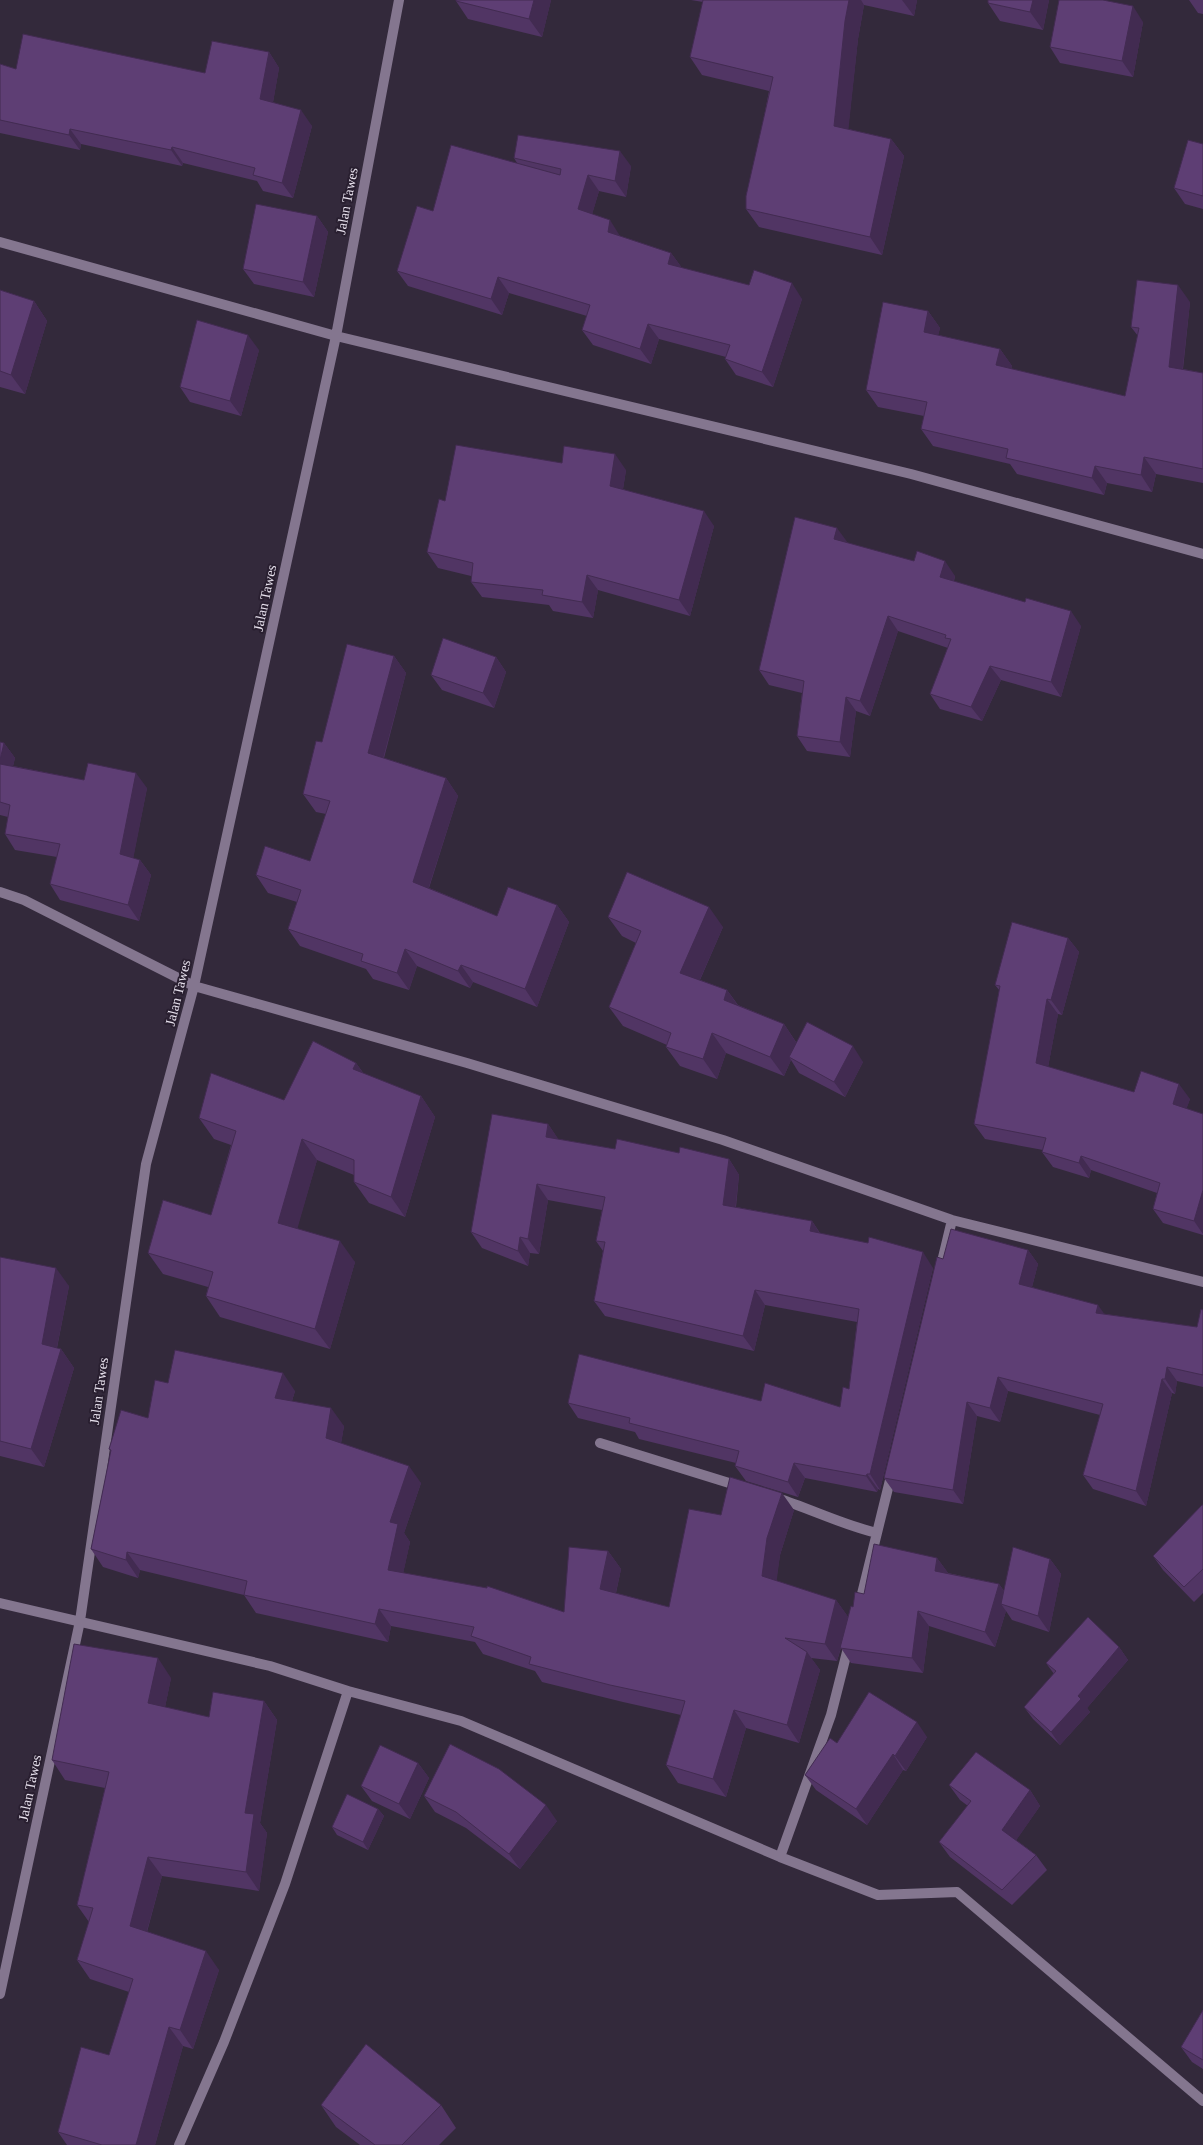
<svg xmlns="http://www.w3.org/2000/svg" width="1203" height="2145" font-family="Georgia,serif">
<rect width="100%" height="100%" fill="#33293b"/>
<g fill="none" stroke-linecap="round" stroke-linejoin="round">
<path stroke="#84768f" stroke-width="10" d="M0,242L336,336L911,474L1203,554
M0,892L24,900L194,986L467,1063L723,1140L952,1220L1203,1282
M940,1270L952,1220
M600,1443L742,1487
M777,1498C811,1509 843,1525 877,1533
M0,1603L270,1666L348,1691L461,1721L780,1857L878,1895L957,1892L1203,2101
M859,1606L892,1472
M780,1857L831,1715L849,1644
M0,1994L80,1621L146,1164L194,986L336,336L399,0
M179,2145L224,2042L285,1884L348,1691"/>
</g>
<path fill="#513564" d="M551,0L542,37L468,19L456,1Z
M691,0H917L914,16L864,5L858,39L848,129L891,139L904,156L882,255L759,227L746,209L769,91L702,75L690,57L703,2Z
M1049,0L1043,30L1000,21L988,3Z
M1189,0H1203V14L1198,13Z
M1143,22L1133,77L1060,63L1050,47Z
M269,52L279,68L273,102L312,126L293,198L263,191L257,181L183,163L182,166L81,144L80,150L0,133V64L16,69L205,73Z
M1203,144V209L1185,204L1174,188Z
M514,158L631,166L626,197L599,191L592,214L620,236L671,253L682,268L802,299L773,387L736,375L725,359L726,357L659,339L651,364L593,345L582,330L587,316L509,293L502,315L408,286L397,271L433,211L517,163Z
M317,216L328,232L314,297L254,284L243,269Z
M0,290L34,301L47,321L25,394L0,387Z
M1190,302L1183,369L1203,373V483L1156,474L1152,492L1107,483L1104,495L1017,474L1010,464L933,446L921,429L924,416L878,407L866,390L928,311L940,328L938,335L1000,349L1012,366L1011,369L1125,396L1138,336L1131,327Z
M259,350L241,416L190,402L180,387Z
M562,463L626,470L623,489L714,526L690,616L598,590L593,618L553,611L549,605L482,597L471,582V576L438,568L427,552L445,501Z
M848,543L955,576L954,581L1081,626L1061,697L1001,680L982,721L940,709L930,694L948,648L898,631L870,716L856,711L850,757L807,751L797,736L802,693L769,685L759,670Z
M394,656L406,673L384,758L446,778L458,796L429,888L497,916L557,905L569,922L537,1007L473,982L470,988L417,966L409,990L373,979L366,969L300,946L288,929L297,902L268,893L256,875L310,861L326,814L316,812L303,794L322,742Z
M496,657L506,672L494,708L442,690L431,675Z
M0,742L4,743L15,758L13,766L84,780L147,788L133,858L140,860L151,875L139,921L60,900L50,884L57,857L15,850L5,834L8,817L0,815Z
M608,917L723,927L700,980L727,990L738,1005L784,1024L796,1042L863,1062L845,1097L799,1073L791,1060L784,1076L726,1053L717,1079L680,1066L666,1047L667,1045L623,1026L609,1007L636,943L622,936Z
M1068,938L1079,952L1062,1015L1058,1014L1048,1067L1134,1092L1190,1099L1186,1109L1203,1114V1235L1163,1223L1153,1209L1157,1193L1091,1170L1089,1178L1053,1167L1042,1152L1043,1150L985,1139L974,1124L1000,991L995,985Z
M356,1063L364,1074L421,1096L435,1117L405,1217L369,1203L354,1182V1175L317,1160L297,1228L355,1262L330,1349L220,1317L206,1296L208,1287L163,1274L148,1253L211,1215L231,1145L214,1139L199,1118L284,1100Z
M548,1124L558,1139L615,1149L679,1153L729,1159L739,1175L736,1207L812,1221L820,1233L933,1268L880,1490L878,1489L877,1492L805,1478L798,1497L746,1481L735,1466L736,1463L639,1439L635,1432L578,1418L568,1403L761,1401L840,1407L849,1389L857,1322L765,1305L754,1351L605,1316L594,1301L603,1251L596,1241L602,1210L548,1200L539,1254L530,1253L528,1266L482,1248L471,1232Z
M1028,1250L1038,1264L1032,1287L1105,1314L1197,1327L1203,1310V1387L1177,1381L1175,1394L1172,1393L1146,1506L1093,1489L1083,1475L1100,1415L1008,1391L1000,1422L977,1416L963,1504L894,1492L884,1478L943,1259Z
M0,1257L69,1286L57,1348L61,1349L74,1368L44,1467L0,1456Z
M168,1383L295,1391L292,1401L344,1426L341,1443L421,1483L404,1533L410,1542L403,1573L564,1612L608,1551L621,1569L616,1593L669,1607L721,1515L794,1510L780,1555L776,1581L836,1600L848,1617L853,1607L864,1594L937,1558L948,1573L999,1584L1004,1591L1050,1559L1061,1574L1049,1632L1012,1620L1006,1611L995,1647L929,1626L923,1673L851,1663L841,1648L837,1661L811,1658L820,1670L799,1743L746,1728L726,1797L678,1783L666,1765L681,1715L623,1702L542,1682L535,1671L483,1654L475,1642L391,1626L388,1642L256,1613L244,1595L140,1570L138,1578L103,1567L91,1549L111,1451L109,1449L148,1418Z
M1203,1505V1593L1194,1602L1163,1570L1153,1556Z
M1119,1647L1128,1660L1087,1708L1090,1712L1060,1745L1033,1719L1024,1707L1054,1674L1046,1663Z
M171,1678L165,1707L209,1717L264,1701L277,1720L260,1823L267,1833L259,1891L162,1876L147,1932L219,1970L193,2049L183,2046L155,2145H67L58,2132L109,2055L129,1992L90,1979L77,1960L89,1922L77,1905L105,1788L65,1780L52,1760Z
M927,1737L906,1771L903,1770L867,1825L816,1790L805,1775L837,1743Z
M418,1763L429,1778L410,1819L372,1801L361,1786Z
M949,1785L1030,1790L1040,1806L1016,1840L1036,1855L1047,1870L1012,1905L950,1857L939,1842L968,1806L960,1800Z
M424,1796L557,1821L520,1869L466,1828L435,1812Z
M378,1809L384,1816L368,1850L337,1835L332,1827Z
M1203,2010V2069L1192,2062L1181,2047Z
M321,2105H441L456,2128L439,2145H360L336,2127Z"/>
<path fill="#422b51" d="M534,0H551L542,37L529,19Z
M849,0H861L864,5L858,39L847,143L834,126L845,21Z
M902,0H917L914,16Z
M1033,0H1049L1043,30L1030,12Z
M1133,6L1143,22L1133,77L1122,61Z
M269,52L279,68L271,114L260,99Z
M301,110L312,126L293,198L282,183Z
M70,129L81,144L80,150L69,135Z
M891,139L904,156L882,255L870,237Z
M172,147L183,163L182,166L171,150Z
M620,151L631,166L626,197L615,181Z
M588,175L599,191L589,225L578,209Z
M317,216L328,232L314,297L303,282Z
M610,220L620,236L608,232Z
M671,253L682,268L668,264Z
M498,277L509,293L502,315L491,299Z
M792,283L802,299L773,387L762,372Z
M1178,285L1190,302L1181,383L1169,367Z
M34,301L47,321L25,394L11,375Z
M928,311L940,328L935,349L924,332Z
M648,324L659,339L651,364L640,349Z
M248,335L259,350L241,416L230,401Z
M1000,349L1012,366L1008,382L996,365Z
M615,454L626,470L621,502L610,486Z
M1144,457L1156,474L1152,492L1141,475Z
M1095,466L1107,483L1104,495L1092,478Z
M704,511L714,526L690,616L679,600Z
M837,528L848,543L834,539Z
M945,561L955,576L950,591L940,577Z
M587,575L598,590L593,618L582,602Z
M1071,611L1081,626L1061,697L1051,682Z
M888,616L898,631L870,716L860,701Z
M394,656L406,673L380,770L368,753Z
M496,657L506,672L494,708L483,693Z
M990,666L1001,680L982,721L971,707Z
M846,697L856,711L850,757L840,742Z
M4,743L15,758L10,779L0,765V760Z
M136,773L147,788L131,870L120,854Z
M446,778L458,796L425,899L413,882Z
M140,860L151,875L139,921L128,905Z
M557,905L569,922L537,1007L525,989Z
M709,907L723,927L694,993L680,973Z
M1068,938L1079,952L1062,1015L1051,1000Z
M405,949L417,966L409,990L397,973Z
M461,965L473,982L470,988L458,971Z
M727,990L741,1010L724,1000Z
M1047,999L1058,1014L1046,1078L1036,1063Z
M784,1024L797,1044L789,1057L791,1060L784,1076L770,1057Z
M712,1033L726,1053L717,1079L703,1059Z
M853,1046L863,1062L845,1097L834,1082Z
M356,1063L370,1083L353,1069Z
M1179,1084L1190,1099L1183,1119L1173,1104Z
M421,1096L435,1117L405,1217L391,1197Z
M548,1124L559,1140L546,1137Z
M302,1139L317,1160L293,1244L278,1223Z
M1081,1156L1091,1170L1089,1178L1079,1163Z
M729,1159L739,1175L734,1220L723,1205Z
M537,1184L548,1200L539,1254L528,1239Z
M1203,1190V1234L1194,1221Z
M812,1221L822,1237L810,1231Z
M520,1237L530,1253L528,1266L518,1251Z
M340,1241L355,1262L330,1349L315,1329Z
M1028,1250L1038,1264L1029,1298L1019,1284Z
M923,1252L933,1268L880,1490L870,1474Z
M56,1268L69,1286L54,1362L42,1344Z
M755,1290L765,1305L754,1351L743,1336Z
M1098,1305L1108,1319L1096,1313Z
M61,1349L74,1368L44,1467L31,1449Z
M1167,1367L1177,1381L1175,1394L1165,1379Z
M283,1373L295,1391L287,1416L275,1398Z
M998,1377L1008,1391L1000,1422L990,1408Z
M1162,1379L1172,1393L1146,1506L1136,1491Z
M967,1402L977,1416L963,1504L953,1490Z
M331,1408L344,1426L339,1456L326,1438Z
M794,1463L805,1478L798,1497L788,1482Z
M409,1466L421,1483L404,1533L410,1542L400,1588L388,1570L390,1522Z
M867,1474L878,1489L877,1492L866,1476Z
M782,1493L794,1510L780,1555L775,1594L762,1576L767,1538Z
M608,1551L621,1569L613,1606L600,1589Z
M127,1552L140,1570L138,1578L126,1560Z
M937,1558L948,1573L946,1586L935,1571Z
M1050,1559L1061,1574L1049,1632L1038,1616Z
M999,1584L1010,1600L1001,1604L1006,1611L995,1647L985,1632Z
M836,1600L849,1618L837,1661L825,1644Z
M379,1609L391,1626L388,1642L375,1624Z
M918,1611L929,1626L923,1673L912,1658Z
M1119,1647L1128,1660L1087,1708L1090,1712L1060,1745L1051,1732L1078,1696Z
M807,1652L820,1670L799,1743L787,1725Z
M158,1658L171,1678L162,1722L148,1703Z
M264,1701L277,1720L260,1823L267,1833L259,1891L246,1872L245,1813Z
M734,1710L746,1728L726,1797L713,1779Z
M917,1722L927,1737L906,1771L895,1756Z
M893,1754L903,1770L867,1825L856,1809Z
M418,1763L429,1778L410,1819L399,1804Z
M1030,1790L1040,1806L1013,1845L1002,1830Z
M546,1805L557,1821L520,1869L509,1854Z
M378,1809L384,1816L368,1850L363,1842Z
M148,1857L162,1876L143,1945L130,1926Z
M206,1951L219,1970L193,2049L180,2030Z
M169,2027L183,2046L155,2145H136Z"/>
<path fill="#5e3e74" stroke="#422b51" d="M456,0H534L529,19L456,1Z
M703,0H849L845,21L834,126L891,139L870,237L746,209V196L773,77L690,57Z
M988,0H1033L1030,12L988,3Z
M1059,0H1103L1133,6L1122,61L1050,47Z
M23,34L205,73L212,41L269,52L260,99L301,110L282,183L253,175L255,168L172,147L171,150L70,129L69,135L0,120V64L16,69Z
M518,135L620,151L615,181L588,175L578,209L610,220L608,232L671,253L668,264L749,285L754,270L792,283L762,372L725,359L730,345L648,324L640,349L582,330L590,305L498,277L491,299L397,271L417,206L433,211L451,145L560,175L561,169L514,158Z
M1188,140L1203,144V196L1174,188Z
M256,204L317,216L303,282L243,269Z
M1137,280L1178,285L1169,367L1203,373V469L1144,457L1141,475L1095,466L1092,478L1006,458L1008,449L921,429L927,402L866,390L883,302L928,311L924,332L1000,349L996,365L1125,396L1139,328L1131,327Z
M0,290L34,301L11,375L0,371Z
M197,320L248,335L230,401L180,387Z
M456,445L562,463L564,446L615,454L610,486L704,511L679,600L587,575L582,602L542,595L543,590L471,582L473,563L427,552L439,499L445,501Z
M795,517L837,528L834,539L914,561L917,551L945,561L940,577L1025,602L1026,598L1071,611L1051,682L990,666L971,707L930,694L951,639L945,638L946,635L888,616L860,701L846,697L840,742L797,736L804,681L759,670Z
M443,638L496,657L483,693L431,675Z
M347,644L394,656L368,753L446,778L413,882L497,916L508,887L557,905L525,989L461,965L458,971L405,949L397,973L361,961L363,954L288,929L301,890L256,875L265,846L310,861L330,801L303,794L316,741L322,742Z
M0,742L4,743L0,760Z
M88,763L136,773L120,854L140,860L128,905L50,884L60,844L5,834L10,805L0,802V764L84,780Z
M627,872L709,907L680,973L727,990L724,1000L784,1024L770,1057L712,1033L703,1059L666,1047L671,1033L609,1007L641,931L608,917Z
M1012,922L1068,938L1051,1000L1047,999L1036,1063L1134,1092L1141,1071L1179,1084L1173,1104L1203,1114V1190L1194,1221L1153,1209L1160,1183L1081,1156L1079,1163L1042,1152L1046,1138L974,1124L1000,986L995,985Z
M807,1022L853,1046L834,1082L789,1057Z
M313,1041L356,1063L353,1069L421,1096L391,1197L354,1182V1160L302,1139L278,1223L340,1241L315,1329L206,1296L213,1272L148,1253L163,1200L211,1215L236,1131L199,1118L211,1073L284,1100Z
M492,1114L548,1124L546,1137L615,1149L617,1139L679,1153L680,1147L729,1159L723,1205L812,1221L810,1231L868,1243L869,1237L923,1252L870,1474H867L866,1476L794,1463L788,1482L735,1466L739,1451L629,1423L630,1418L568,1403L579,1354L761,1401L765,1383L840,1407L843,1387L849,1389L859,1309L755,1290L743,1336L594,1301L605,1242L596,1241L605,1197L537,1184L528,1239L520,1237L518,1251L471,1232Z
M951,1229L1028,1250L1019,1284L1098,1305L1096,1313L1197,1327L1201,1309L1203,1310V1375L1167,1367L1165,1379H1162L1136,1491L1083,1475L1103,1404L998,1377L990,1408L967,1402L953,1490L884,1478L937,1257L943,1259Z
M0,1257L56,1268L42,1344L61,1349L31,1449L0,1441Z
M175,1350L283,1373L275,1398L331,1408L326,1438L409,1466L390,1522L398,1524L388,1570L487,1588V1586L564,1612L569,1547L608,1551L600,1589L669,1607L689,1509L721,1515L730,1477L782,1493L767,1538L762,1576L836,1600L825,1644L785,1638L807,1652L787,1725L734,1710L713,1779L666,1765L685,1701L610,1685L529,1664L531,1657L471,1636L474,1627L379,1609L375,1624L244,1595L247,1581L127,1552L126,1560L91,1549L111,1450L109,1449L121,1410L148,1418L155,1380L168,1383Z
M1202,1505H1203V1569L1184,1587L1153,1556Z
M874,1544L937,1558L935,1571L999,1584L985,1632L918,1611L912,1658L840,1648L851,1606L853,1607L855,1592L864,1594Z
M1013,1547L1050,1559L1038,1616L1001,1604Z
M1088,1617L1119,1647L1078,1696L1081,1699L1051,1732L1024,1707L1056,1671L1046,1663Z
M74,1644L158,1658L148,1703L209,1717L213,1692L264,1701L245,1813L254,1814L246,1872L148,1857L130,1926L206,1951L180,2030L169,2027L136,2145H102L58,2132L81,2047L109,2055L133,1979L77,1960L93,1908L77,1905L109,1772L52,1760Z
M869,1692L917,1722L895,1756L893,1754L856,1809L805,1775L830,1738L837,1743Z
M450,1744L499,1769L546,1805L509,1854L456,1812L424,1796Z
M380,1745L418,1763L399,1804L361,1786Z
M976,1752L1030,1790L1002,1830L1036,1855L1002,1890L939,1842L971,1801L949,1785Z
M347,1794L378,1809L363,1842L332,1827Z
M1203,2010V2060L1181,2047Z
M366,2044L441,2105L402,2145H375L321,2105Z"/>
<g text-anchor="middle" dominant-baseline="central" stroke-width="4" stroke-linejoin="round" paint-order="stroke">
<g font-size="14" fill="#e7e1ed" stroke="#291f30">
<text transform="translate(347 201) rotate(-79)">Jalan Tawes</text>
<text transform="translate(265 598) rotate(-78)">Jalan Tawes</text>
<text transform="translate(178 993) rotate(-76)">Jalan Tawes</text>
<text transform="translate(99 1391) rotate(-82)">Jalan Tawes</text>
<text transform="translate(30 1788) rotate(-78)">Jalan Tawes</text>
</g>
</g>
</svg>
